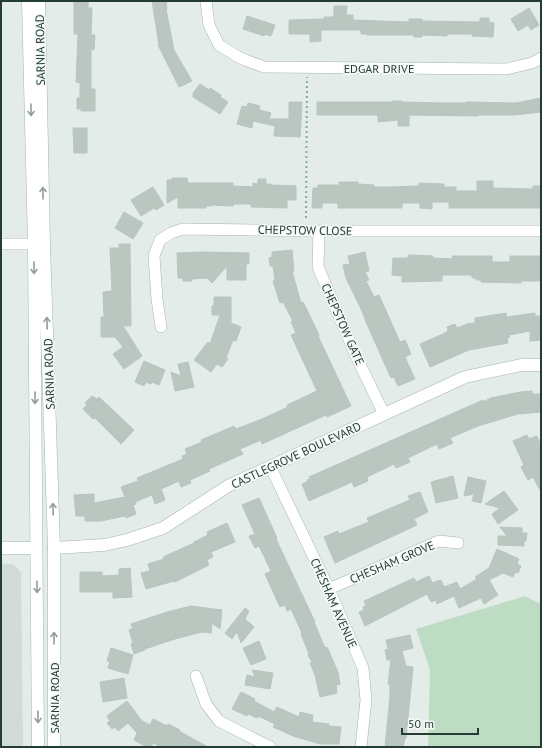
<svg xmlns="http://www.w3.org/2000/svg" width="542" height="748" font-family="'PT Sans',sans-serif">
<rect width="100%" height="100%" fill="#e3ece8"/>
<path fill="#d2dcd6" d="M1,564H13L21,572L23,747H1Z"/>
<path fill="#bedcc3" d="M525,596L541,604V747H428L430,670L416,629Z"/>
<path fill="#b9c7c0" stroke="#b6c6be" d="M74,1H88V8H92L91,35H95L94,50L91,49V89H95V111H81V109H77V98H80V83L76,82L78,34H74Z
M152,1H166L167,9H166L174,50L192,81L179,87L158,45H159Z
M334,6H347L346,15H353V20L409,22V19H422V21L480,22V18H489V22L494,23L493,37L472,36V34H447V36L422,35V37H414V35H367V34H361V30H321V41L310,42V34H289V20L324,19V17H334Z
M529,8L539,25L531,30L528,25L518,31L511,19Z
M247,16L275,25L271,36L265,34L264,36L243,29Z
M200,84L209,90L210,88L221,95L220,97L228,102L220,114L193,97V93Z
M541,98V112L515,115H478V116L409,115V126H398V120L378,122V115H317V102H393V101H402V102L443,103H466V102L516,103Z
M289,102H302L300,137L274,136L275,126L253,121L252,128L237,124L242,106L247,107L248,103L260,106L259,110L271,113L269,119H289Z
M73,128H87V153H74Z
M172,178H187L188,183H233V186L253,187V183L258,184V179H266V184H271V185L296,186V200H287V208L251,207V204H233V206L212,205V206H206V208H178V197L167,203V180H172Z
M477,181H493V188L533,189V186H541V208H449V202H432V209L420,208V203H402V208H338V203H322V208H312L313,188H318V185H339V182H358V184L374,185V187H393L419,186V183L444,184V187H456V191H477Z
M153,187L164,205L156,210L154,208L141,216L131,200Z
M124,212L143,223L133,239L115,228Z
M119,244H130L131,326H123L142,356L124,369L113,354L123,347L115,337H101V317H104L103,292L112,291L110,248H119Z
M292,250L294,271H292L301,303L303,302L308,312L319,335L318,336L351,406L327,417L326,415L262,444L261,440L240,449L243,454L209,469L210,471L190,480L191,483L181,487L179,481L161,489L165,500L155,504L152,495L135,502L136,504L133,505L136,514L126,518L125,516L101,521H85V516H76L74,495L94,494V503L125,497L121,487L138,481L137,478L183,459L182,456L187,454L185,449L202,442L201,440L234,426L236,429L262,419L288,407L287,405L317,391L291,335L296,333L291,322L293,321L283,302L280,303L273,281H275L273,266H270L269,258L272,257V252Z
M202,252L249,253V264H246V280H227V266L212,283L207,278L192,279V281H183V278H178L177,253Z
M365,252L369,271L365,272L369,280L366,281L374,297L379,295L400,342L405,340L411,354L405,357L415,379L398,386L394,377L391,378L366,322L362,311L346,278L343,265L350,264L348,256Z
M408,255L433,256V258L453,259L452,256H492V262H510V256H541V281H521V283L481,282V280H476V278H472V275H442V281L402,282V276L392,275L393,258H408Z
M214,297H231V323L241,327L236,341L233,340L226,358L228,359L222,367L217,364L211,372L194,360L208,342L210,344L220,315H212V306H214Z
M506,313L507,317L535,313V316H540L541,340L530,341V331L509,335L510,337L507,338L508,343L469,350L430,367L420,344L443,334L448,331L447,327L455,324L457,328L467,324L475,323V318Z
M144,361L165,370L159,385L152,382L151,384L146,382L144,386L135,382Z
M188,362L194,387L175,391L171,372L181,376L178,364Z
M532,391V394H541V412L518,414L478,426L450,438L453,443L439,449L437,444L408,458L410,462L396,468L394,464L367,477L368,481L354,487L352,482L309,501L302,484L307,482V480L310,479L309,477L483,400V402L491,398L520,392Z
M92,396L97,399L99,397L134,430L121,444L95,418L93,419L83,409L87,405L85,403Z
M527,435L529,439L537,436L541,446V492L533,477L528,480L521,467L524,465L513,441Z
M453,476L458,498L436,503L431,482Z
M468,477L486,481L481,503L472,501L474,494L464,496Z
M504,491L518,510L498,524L492,514L500,508L485,504Z
M420,492L428,512L414,519L417,525L335,563L324,537L338,531L339,534L369,522L367,518L410,500L408,496Z
M259,498L277,538L276,539L315,622H314L325,648L327,647L338,672L340,684L336,685L337,693L320,697L315,675L310,663L312,662L308,655L309,654L301,634L302,633L291,609L287,611L285,605L280,607L265,574L271,571L259,546L255,548L249,536L255,534L242,505Z
M227,523L235,542L211,552L213,557L207,560L209,565L175,582L174,581L146,589L141,573L150,571L148,564L164,559L163,557L194,543V542L208,535L207,532Z
M500,527L522,528V533H527L526,541H524V546L498,545V536H507Z
M497,549L519,559L517,564L521,566L518,573L515,572L513,577L503,573L489,580L498,595L484,604L481,598L459,608L454,596L437,604L436,600L431,602L427,594L365,626L359,612L364,610L363,607L366,606L364,601L414,578L416,582L429,576L432,583L441,580L444,587L457,582L460,589L477,579L475,577L489,568Z
M130,568L132,597L113,598V592H80V572H102V576L119,575V569Z
M191,606L222,610L220,629L212,623L211,633L202,632L175,639L145,649V650L134,654L131,644L133,643L129,630L133,628L131,624L167,612Z
M245,608L249,611L245,619L254,627L241,643L237,632L232,639L225,633Z
M410,635L413,648L402,651L406,666L413,667L406,738H405L403,747H385L390,697V685L388,684L391,660H387L385,650L388,649L386,640Z
M259,641L266,659L251,665L243,648Z
M111,648L133,655L128,674L108,668L110,662L107,661Z
M252,670L273,673L270,689L245,685L247,675L255,677Z
M124,678L127,698L103,702L100,682Z
M241,692L255,699L254,701L274,712L277,707L299,717L300,712L313,715L312,722L329,724V726L341,727L339,744H320L293,736L273,727L275,724L258,716L257,718L248,714L247,716L232,709Z
M127,701L142,721L150,725L153,719L167,726L168,724L180,730L179,731L208,747H161L153,743L151,747H147L134,740L137,733L128,723L118,731L115,727L112,729L107,723L110,721L107,716Z"/>
<g fill="none" stroke-linecap="round" stroke-linejoin="round">
<g stroke="#a6b4ae" stroke-width="12">
<path id="minor" d="M206,1L209,25L219,45L240,58L264,67L506,69L532,63L541,58
M319,231L318,267L356,356L384,414
M1,244H42
M161,327L157,299L154,256L160,240L171,233L183,229L319,231H541
M270,466L329,589L363,668L366,700L361,747
M329,589L439,541L458,543
M196,676L206,704L219,721L270,747"/>
</g>
<g stroke="#a6b4ae" stroke-width="13">
<path id="tertiary" d="M1,548H36
M54,548L104,545L127,540L163,528L228,486L465,377L521,365H541"/>
</g>
<g stroke="#a2b7ae" stroke-width="13">
<path id="secondary" d="M28,1L34,244L38,747
M39,1L44,244L54,548V747"/>
</g>
<path stroke="#86ae9e" stroke-width="2" stroke-dasharray="2 3" stroke-linecap="butt" d="M306,218L307,77"/>
<use href="#minor" stroke="#fff" stroke-width="11"/>
<use href="#tertiary" stroke="#fff" stroke-width="12"/>
<use href="#secondary" stroke="#fff" stroke-width="12"/>
</g>
<defs><path id="oneway-shaft" d="M-6 0H5M1.5-3L5.5 0L1.5 3" fill="none" stroke-width="1.6" stroke-linecap="round" stroke-linejoin="round"/></defs>
<g stroke="#929e9a">
<use href="#oneway-shaft" transform="translate(31 110) rotate(89)"/>
<use href="#oneway-shaft" transform="translate(43 193) rotate(-91)"/>
<use href="#oneway-shaft" transform="translate(34 268) rotate(90)"/>
<use href="#oneway-shaft" transform="translate(47 323) rotate(-92)"/>
<use href="#oneway-shaft" transform="translate(35 398) rotate(90)"/>
<use href="#oneway-shaft" transform="translate(53 509) rotate(-92)"/>
<use href="#oneway-shaft" transform="translate(37 587) rotate(89)"/>
<use href="#oneway-shaft" transform="translate(54 638) rotate(-90)"/>
<use href="#oneway-shaft" transform="translate(38 717) rotate(89)"/>
</g>
<g text-anchor="middle" dominant-baseline="central" stroke-width="3.5" stroke-linejoin="round" paint-order="stroke">
<g font-size="12" fill="#243d34" stroke="#f4f9f6">
<text transform="translate(40 50) rotate(-91)">SARNIA ROAD</text>
<text x="379" y="68">EDGAR DRIVE</text>
<text transform="translate(305 230) rotate(1)">CHEPSTOW CLOSE</text>
<text transform="translate(343 324) rotate(66)">CHEPSTOW GATE</text>
<text transform="translate(49 374) rotate(-92)">SARNIA ROAD</text>
<text transform="translate(296 455) rotate(-25)">CASTLEGROVE BOULEVARD</text>
<text transform="translate(392 562) rotate(-23)">CHESHAM GROVE</text>
<text transform="translate(334 603) rotate(66)">CHESHAM AVENUE</text>
<text transform="translate(54 698) rotate(-90)">SARNIA ROAD</text>
</g>
</g>
<rect width="542" height="748" fill="none" stroke="#243d34" stroke-width="4"/>
<path d="M402 728v6h76v-6" fill="none" stroke="#243d34" stroke-width="2"/>
<text x="408" y="728" font-size="12" fill="#243d34" stroke="#f4f9f6" stroke-width="3" paint-order="stroke">50 m</text>
</svg>
